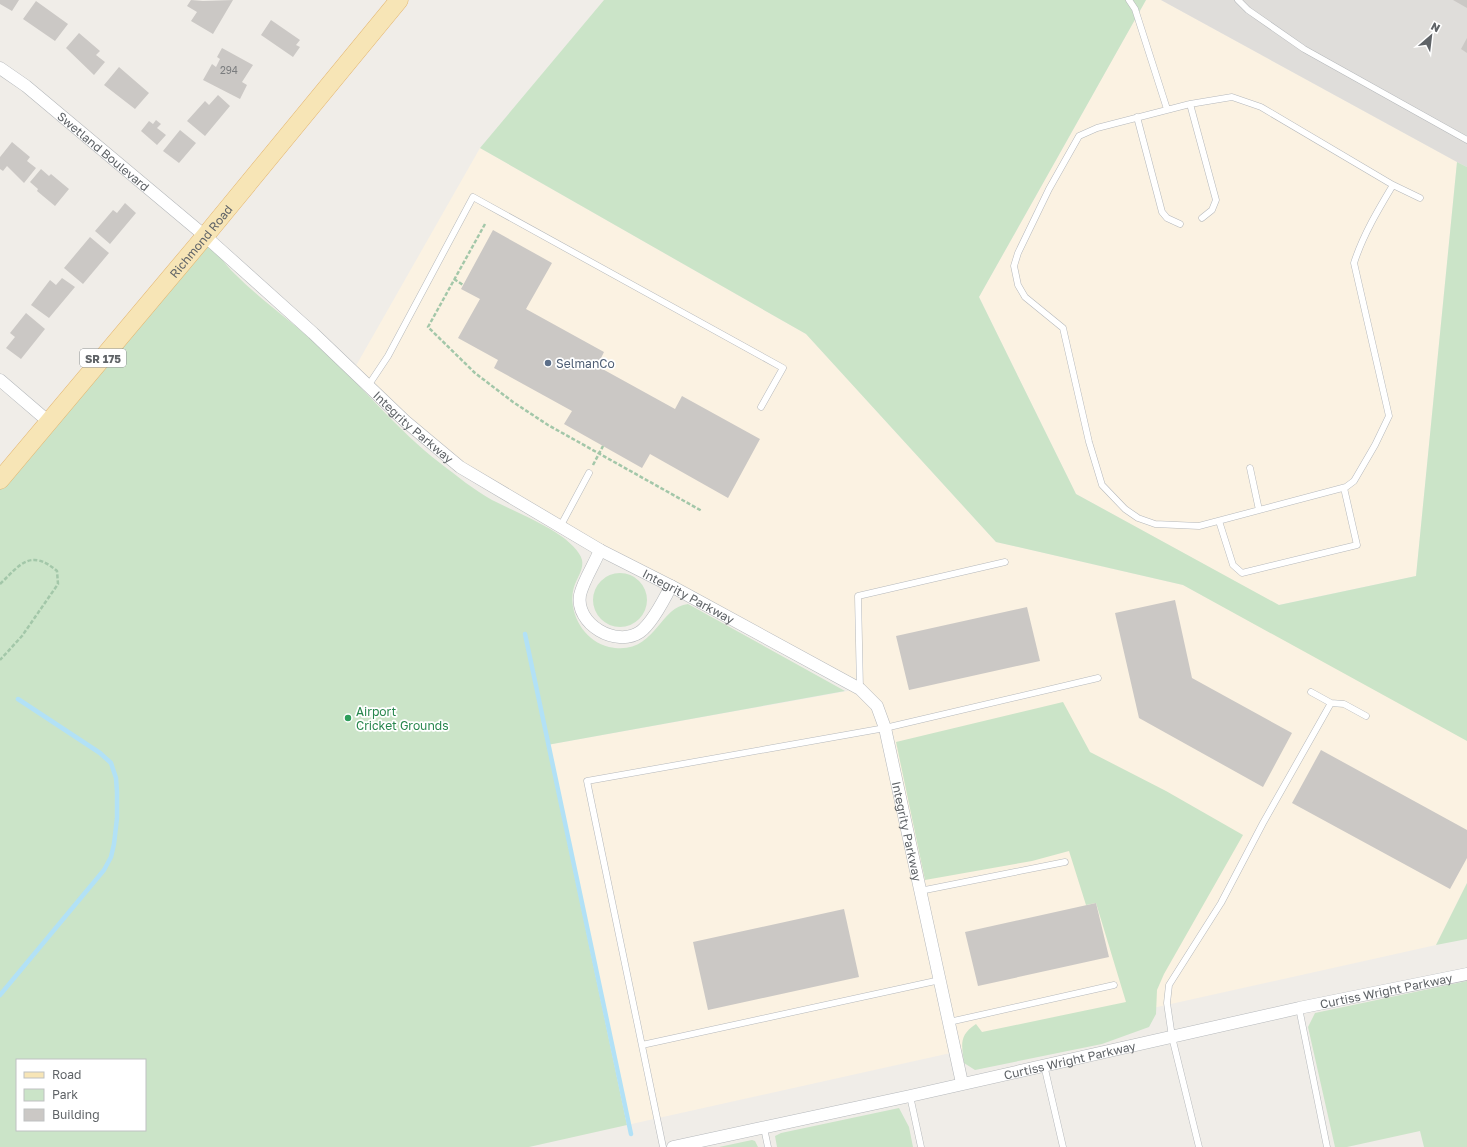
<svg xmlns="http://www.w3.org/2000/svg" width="1467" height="1147" font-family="'Golos Text',sans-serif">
<rect width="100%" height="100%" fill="#f0ede8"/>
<path fill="#fbf2e2" d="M1146,0H1161L1457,162L1416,576L1278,605L1076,494L979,297Z
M480,148L806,334L996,542L1183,585L1467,739V883L1436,945L627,1125L547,745L859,689L460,467L353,371Z"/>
<path fill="#dfddda" d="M1161,0H1467V167L1457,162Z"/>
<path fill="#cbe4c8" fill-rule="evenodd" d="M604,0H1146L979,297L1076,494L1279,605L1416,576L1457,162L1467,167V741L1183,585L996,542L806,334L480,148Z
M205,236C215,249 224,264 236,275C263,302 296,324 324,351C364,388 397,430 440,463C457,476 474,490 492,500C514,511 541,522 561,536C568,541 580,551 582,560C584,569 577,578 574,587C567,611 583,641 609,647C655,657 658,607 688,604L845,691L547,745L627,1125L529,1147H0V480ZM17,1060H145V1130H17Z
M593 600a27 27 0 1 1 54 0a27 27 0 1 1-54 0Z
M1063,702L1090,752L1166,791L1243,835L1164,974L1157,990L1156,1014L1149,1027L1102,1044L975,1070L964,1063C962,1045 958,1036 976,1024L982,1032L1126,1002L1096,903L1086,905L1069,851L1032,861L925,880L896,742Z
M1467,883V939L1436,945Z
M1467,981V1147H1424L1420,1131L1347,1147H1335L1308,1027L1315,1013Z
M899,1108L909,1127L913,1147H777L775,1136L781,1133Z
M752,1140L755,1141L758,1147H719Z"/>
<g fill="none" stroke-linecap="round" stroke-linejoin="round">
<path stroke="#b2e1f6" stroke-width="4.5" d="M525,634L631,1134
M0,995L104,870L111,857L114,844L117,818V792L116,778L111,763L100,753L18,699"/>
</g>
<path fill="#cbc8c5" d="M0,0H19L12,11L0,4Z
M191,0L203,1L233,0L213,34L191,21L197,12L187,6Z
M1453,0H1467V8Z
M36,1L68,24L55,41L23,19Z
M271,20L300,40L296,45L300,47L293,57L261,35Z
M79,33L100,51L96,55L105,62L94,75L66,48Z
M1467,38V53L1461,49Z
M222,48L253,65L242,82L247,85L240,99L203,80L212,64L216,67L220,59L217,57Z
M119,67L149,93L135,109L104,85Z
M218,95L230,106L205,136L187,121L205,101L209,105Z
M156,120L161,124L157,128L166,135L157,145L141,131L149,121L153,124Z
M180,130L196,143L179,163L163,151Z
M12,142L30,157L27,161L36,168L24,183L7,166L3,171L0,169V157Z
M41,169L49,176L51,174L69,189L55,206L37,191L38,189L30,182Z
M125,203L136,213L110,244L95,231L113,210L117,213Z
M493,230L552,263L526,309L604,352L597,366L675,409L682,396L760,439L728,498L650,454L642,468L564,424L572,411L494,368L498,360L458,338L480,299L461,289Z
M90,237L109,253L83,284L64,268Z
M62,278L75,287L49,318L31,305L50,280L56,285Z
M26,313L45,329L21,359L6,348L15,337L10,333Z
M1175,600L1192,678L1292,733L1263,787L1139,718L1115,613Z
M1027,607L1040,661L909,690L896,636Z
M1321,750L1467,830V858L1450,889L1292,803Z
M1096,903L1109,957L978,986L965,932Z
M844,909L859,977L708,1010L693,942Z"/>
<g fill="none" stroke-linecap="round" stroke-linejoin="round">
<g stroke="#b5b8bb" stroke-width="7">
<path id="lane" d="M1129,0L1135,9L1167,109
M1238,0L1248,10L1304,49L1467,140
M1190,104L1216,200L1212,210L1202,218
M1137,117L1162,212L1167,218L1180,224
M1393,185C1378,210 1363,235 1354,263L1389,416L1375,445L1354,481L1346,487L1199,526L1155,524L1138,518L1125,509L1102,485L1089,442L1063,328L1025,297L1018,285L1014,266L1018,253L1049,189L1079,136L1097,128L1190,104L1232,97L1261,107L1393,185L1420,198
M368,386L388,356L473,197L783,368L761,407
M1250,468L1259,510
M1219,521L1233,565L1242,573L1357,545L1344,488
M560,527L589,473
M860,689L858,596L1005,562
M1311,692L1331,703L1344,704L1366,716
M920,891L1065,862
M1299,1008L1327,1147
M949,1022L1114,985
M642,1045L940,980
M1044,1065L1063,1147
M910,1096L921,1147
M764,1128L768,1147
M663,1147L587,781L885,728L1098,678
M1199,1147L1172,1037L1167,1003L1169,985L1221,903L1263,823L1331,703"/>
</g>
<g stroke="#b5b8bb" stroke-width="13">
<g id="street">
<path id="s1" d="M0,68L26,86L205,236L313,333L405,421L460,467L600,550L671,586L860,689L877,706L885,728L962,1083"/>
<path d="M0,380L49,422"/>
<path d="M600,550C595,563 583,581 580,595C575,624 616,648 640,632C651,624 665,598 671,586"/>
<path id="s2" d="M673,1147L910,1096L1299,1008L1467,974"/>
</g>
</g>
<g stroke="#e3b46e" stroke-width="19">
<g id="primary">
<path id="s3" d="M0,480L205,236L399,0"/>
</g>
</g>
<path stroke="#a3c7a9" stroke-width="2.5" stroke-dasharray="4 2" stroke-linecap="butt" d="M485,224L428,327L475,373L513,402L548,425L702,511
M454,279L463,285
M593,465L603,446
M0,584C20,565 30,548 57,571L58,584L22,636L0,660"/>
<use href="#lane" stroke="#fff" stroke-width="6"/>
<use href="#street" stroke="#fff" stroke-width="12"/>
<use href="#primary" stroke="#f7e5b6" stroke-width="18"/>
</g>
<circle fill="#5c6f8a" stroke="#fff" stroke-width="1.5" cx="548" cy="363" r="4"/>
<circle fill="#2e9e5b" stroke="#fff" stroke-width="1.5" cx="348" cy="718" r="4"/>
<g text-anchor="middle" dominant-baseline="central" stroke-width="3.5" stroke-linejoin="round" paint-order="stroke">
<g font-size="10" fill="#7a7c7e">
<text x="229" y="70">294</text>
</g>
<rect fill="#fff" stroke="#8f9295" stroke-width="1" x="80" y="349" width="46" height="18" rx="3"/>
<g font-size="11" font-weight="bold" fill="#5f6367">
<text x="103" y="358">SR 175</text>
</g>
<g font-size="12" fill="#5f6367" stroke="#fff">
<text stroke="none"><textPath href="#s1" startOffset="133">Swetland Boulevard</textPath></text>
<text stroke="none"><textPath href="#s3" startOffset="312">Richmond Road</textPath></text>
<text stroke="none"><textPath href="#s1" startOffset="548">Integrity Parkway</textPath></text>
<text stroke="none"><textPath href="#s1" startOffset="872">Integrity Parkway</textPath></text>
<text stroke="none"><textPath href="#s1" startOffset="1220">Integrity Parkway</textPath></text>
<text stroke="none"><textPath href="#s2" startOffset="730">Curtiss Wright Parkway</textPath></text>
<text stroke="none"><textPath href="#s2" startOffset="406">Curtiss Wright Parkway</textPath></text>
</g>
<g font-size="12" fill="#4e5e75" stroke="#fff" text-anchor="start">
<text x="556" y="363">SelmanCo</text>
</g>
<g font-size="12" fill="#27864d" stroke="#fff" text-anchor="start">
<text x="356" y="711">Airport<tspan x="356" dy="14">Cricket Grounds</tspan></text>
</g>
</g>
<rect x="16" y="1059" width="130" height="72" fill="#ffffff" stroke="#bfc1c2"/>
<rect x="24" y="1072" width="20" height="6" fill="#f7e5b6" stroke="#bfc1c2"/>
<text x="52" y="1079" font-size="12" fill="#5f6367">Road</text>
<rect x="24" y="1089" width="20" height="12" fill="#cbe4c8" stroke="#bfc1c2"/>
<text x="52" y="1099" font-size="12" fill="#5f6367">Park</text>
<rect x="24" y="1109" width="20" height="12" fill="#cbc8c5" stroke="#bfc1c2"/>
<text x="52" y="1119" font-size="12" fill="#5f6367">Building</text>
<g transform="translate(1431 36) rotate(28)" stroke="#ffffff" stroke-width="3" paint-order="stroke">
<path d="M0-3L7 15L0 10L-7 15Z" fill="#5f6367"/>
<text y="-6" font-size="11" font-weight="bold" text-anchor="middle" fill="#5f6367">N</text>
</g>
</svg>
